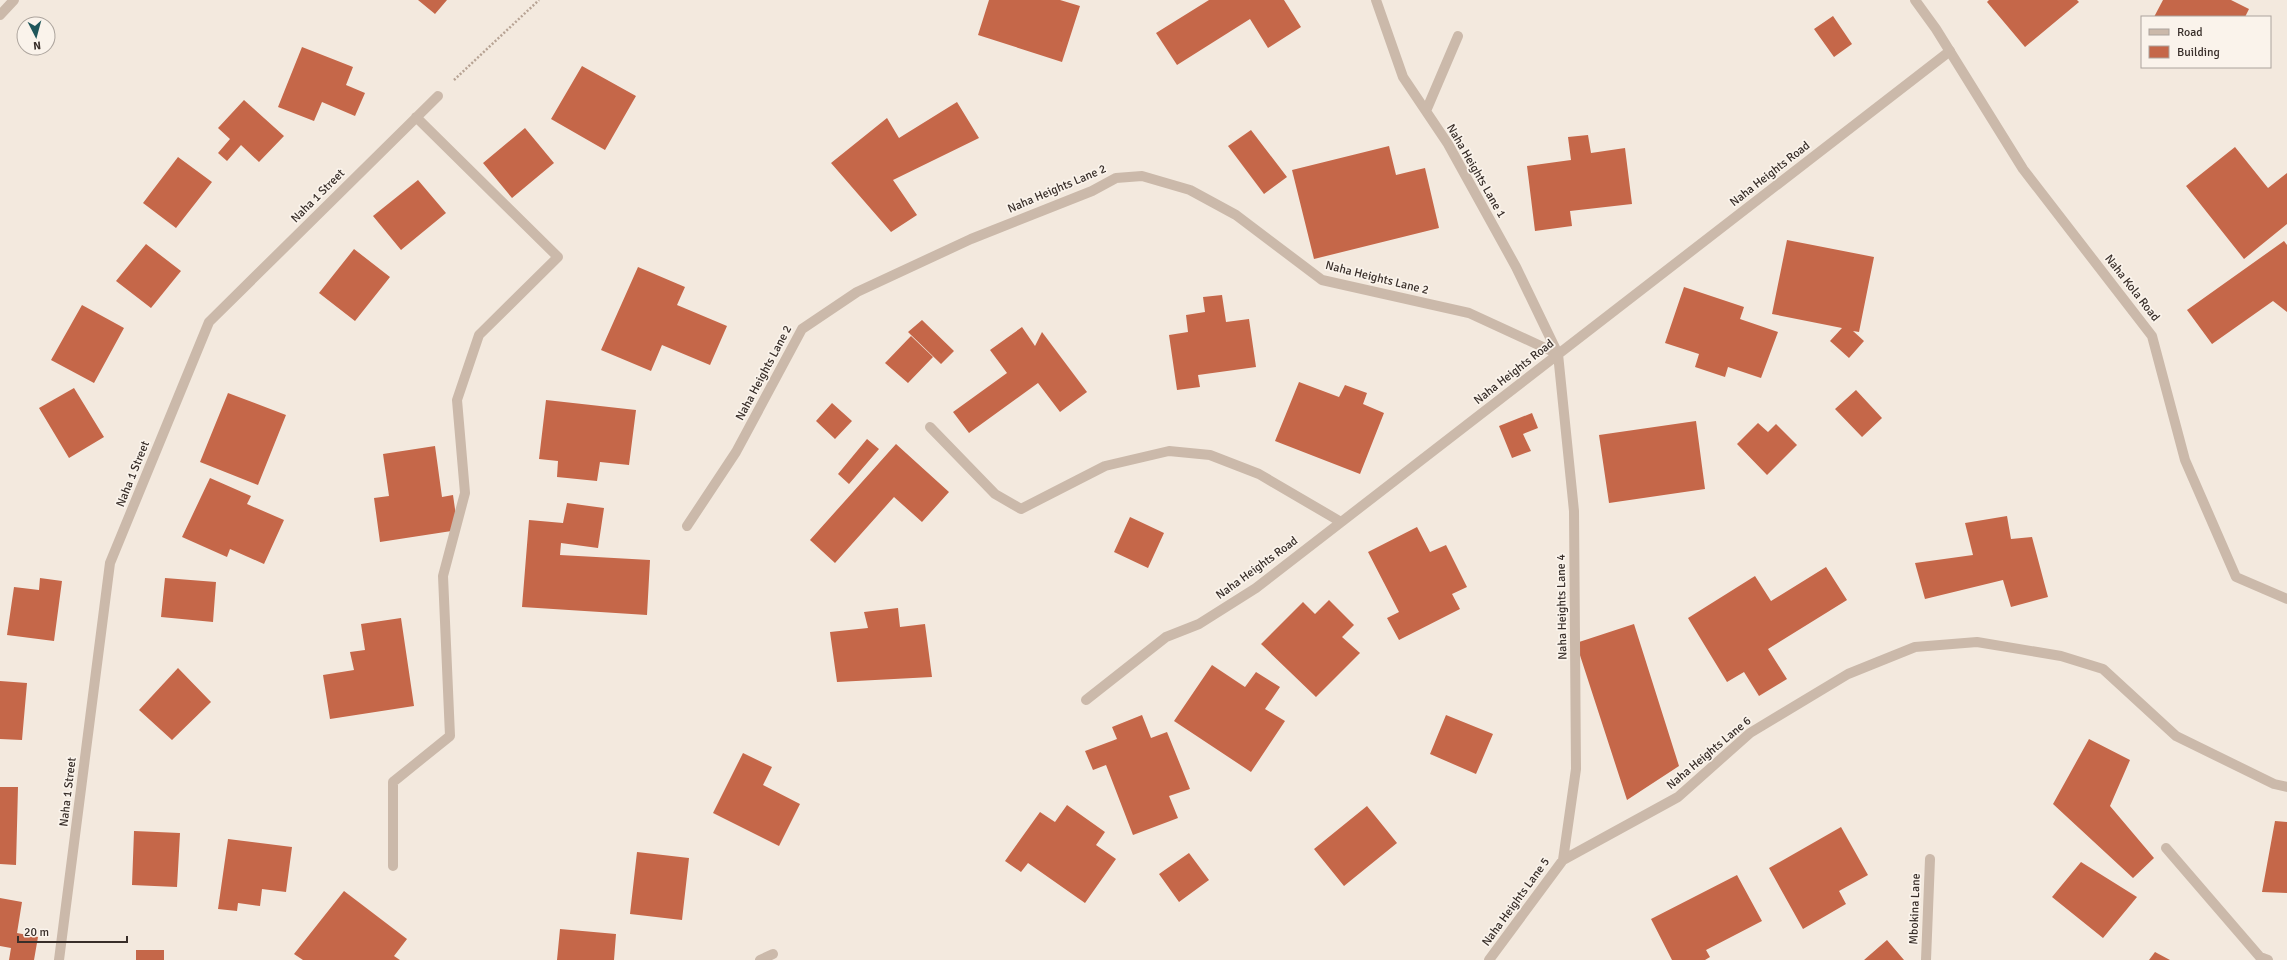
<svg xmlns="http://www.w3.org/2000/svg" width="2287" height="960" font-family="Signika,sans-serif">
<rect width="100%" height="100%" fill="#f3e9de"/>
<path fill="#c56749" d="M418,0H447L435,14Z
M989,0H1060L1080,6L1062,62L978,35Z
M1209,0H1284L1301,27L1268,48L1250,19L1177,65L1156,33Z
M1989,0H2077L2079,2L2025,47L1987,2Z
M2163,0H2231L2249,9L2245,17H2154Z
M1833,16L1852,44L1834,57L1814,29Z
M302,47L353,67L346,85L365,93L355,116L322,102L314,121L278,107Z
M582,66L636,96L605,150L551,119Z
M244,100L284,136L259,162L241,145L227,161L218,153L230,139L218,128Z
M957,102L979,138L893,180L917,215L891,232L831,163L887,118L899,138Z
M525,128L554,163L512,198L483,163Z
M1251,130L1287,177L1264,194L1228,146Z
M1588,135L1591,153L1625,148L1632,204L1570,211L1572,226L1535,231L1527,166L1571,160L1568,137Z
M1389,146L1396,175L1425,168L1439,228L1314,259L1292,170Z
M2235,147L2268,188L2287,173V224L2244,259L2186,186Z
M178,157L212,182L176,228L143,203Z
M418,180L446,213L401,250L373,216Z
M1787,240L1874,257L1859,332L1853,331L1864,341L1849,358L1830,341L1842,328L1772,314Z
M2284,241L2287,245V312L2273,301L2212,344L2187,310Z
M146,244L181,271L151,308L116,281Z
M354,249L390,277L355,321L319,293Z
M638,267L685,287L677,305L727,326L710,365L662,345L651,371L601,350Z
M1684,287L1744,307L1740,319L1778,332L1761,378L1728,367L1725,377L1695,367L1699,354L1665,343Z
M1222,295L1226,322L1249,319L1256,367L1198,375L1200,387L1177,390L1169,335L1188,332L1186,315L1205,312L1203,297Z
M82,305L124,328L94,383L51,360Z
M922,320L954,351L941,364L908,332Z
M1022,327L1035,346L1042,332L1087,392L1060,412L1038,383L969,433L953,412L1007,373L990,350Z
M911,336L933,357L908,383L885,363Z
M1299,382L1339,397L1345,385L1367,393L1363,404L1384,413L1360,474L1275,441Z
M74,388L104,437L69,458L39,408Z
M1856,390L1882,418L1862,437L1835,409Z
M228,393L286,415L258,485L200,462Z
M546,400L636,410L629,465L600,462L597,481L557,477L558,461L539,459Z
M832,403L852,421L835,439L816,421Z
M1532,413L1538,428L1523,434L1531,451L1512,458L1499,426Z
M1696,421L1705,489L1609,503L1599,435Z
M1758,423L1768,432L1776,424L1797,445L1767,475L1737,444Z
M867,439L879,449L849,484L838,474Z
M896,444L949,492L922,522L894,497L835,563L810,540Z
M435,446L442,497L453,495L458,530L380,542L374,498L389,496L383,454Z
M210,478L251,496L247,504L284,520L264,564L230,549L227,557L182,537Z
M567,503L604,508L598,548L561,543L560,555L650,560L647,615L522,607L529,520L563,523Z
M2007,516L2011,539L2032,537L2048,597L2011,607L2003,580L1925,599L1915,563L1973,555L1965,523Z
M1130,517L1164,533L1148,568L1114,552Z
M1417,527L1430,552L1446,545L1467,587L1452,594L1460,609L1399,640L1387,618L1399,612L1368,552Z
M1826,567L1847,600L1768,649L1787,679L1759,696L1744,672L1727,682L1688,618L1755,576L1771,601Z
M40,578L62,581L54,641L7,635L14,587L39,590Z
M165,578L216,582L213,622L161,617Z
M1329,600L1354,625L1342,637L1360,653L1316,697L1261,644L1303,602L1315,614Z
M898,608L900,627L925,624L932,677L837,682L830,632L868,628L864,612Z
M401,618L414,706L330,719L323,675L354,670L350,652L365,650L361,624Z
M1634,624L1679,766L1627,800L1576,643Z
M1212,665L1245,687L1256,672L1280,687L1265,709L1285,721L1251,772L1174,721Z
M178,668L211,702L172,740L139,710Z
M0,681L27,683L22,740L0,739Z
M1142,715L1151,738L1167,732L1190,789L1169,796L1178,818L1133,835L1106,765L1093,770L1085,751L1117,739L1112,727Z
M1446,715L1493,734L1476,774L1430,754Z
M2089,739L2130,760L2110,806L2154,858L2133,878L2053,804Z
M743,753L772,767L763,785L800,804L779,846L713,813Z
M0,787H18L16,865L0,864Z
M1067,805L1105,832L1096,845L1116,859L1085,903L1028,863L1021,872L1005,861L1040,812L1055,822Z
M1367,806L1397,843L1344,886L1314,849Z
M2275,821L2287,822V893L2262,892Z
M1841,827L1868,875L1839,891L1846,904L1803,929L1769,868Z
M134,831L180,833L177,887L132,885Z
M228,839L292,847L286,892L262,889L260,906L238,903L237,911L218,909Z
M637,852L689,858L682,920L630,914Z
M1189,853L1209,880L1179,902L1159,874Z
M2081,862L2137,897L2103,938L2052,897Z
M1737,875L1762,921L1706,950L1710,957L1705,960H1672L1651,919Z
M344,891L407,939L394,956L400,960H303L294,954Z
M0,898L22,902L17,933L38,937L34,960H9L11,948L0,946Z
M560,929L616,934L614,960H557Z
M1887,940L1904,960H1864Z
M136,950H164V960H136Z
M2155,952L2170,960H2149Z"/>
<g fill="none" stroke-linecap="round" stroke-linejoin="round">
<path stroke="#b7a394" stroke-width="2.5" stroke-dasharray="2 2" stroke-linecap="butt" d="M454,80L539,0"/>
<path stroke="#cbb9aa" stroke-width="10" d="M1376,0L1403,77L1448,144L1516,267L1558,354L1574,511L1576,769L1563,860
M1426,111L1458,36
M930,427L995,494L1021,509L1105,466L1169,451L1210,455L1259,474L1341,522
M687,526L736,452L802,329L857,292L971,239L1092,191L1116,178L1142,176L1190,190L1236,215L1322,280L1469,313L1558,354
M1086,700L1166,637L1199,624L1256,588L1950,51
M2166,848L2260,957L2268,960
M393,866V782L450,736L443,576L465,493L457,400L479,335L558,257L416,117
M59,960L110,563L209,322L438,96
M760,960L773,954
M1489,960L1563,860L1678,797L1750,733L1848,674L1915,647L1977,642L2061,656L2103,669L2176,736L2274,784L2287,787
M1926,960L1930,859"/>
<path stroke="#cbb9aa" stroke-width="10" d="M1915,0L1936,29L2023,169L2152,336L2185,460L2236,577L2287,599
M0,15L14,0"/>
</g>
<g text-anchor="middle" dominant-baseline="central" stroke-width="3.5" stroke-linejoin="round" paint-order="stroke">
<g font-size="12" fill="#382e29" stroke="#faf3eb">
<text transform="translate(1476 171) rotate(60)">Naha Heights Lane 1</text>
<text transform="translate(1770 174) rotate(-38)">Naha Heights Road</text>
<text transform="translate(1057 189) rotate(-23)">Naha Heights Lane 2</text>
<text transform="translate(318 196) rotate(-45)">Naha 1 Street</text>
<text transform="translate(1377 278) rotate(14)">Naha Heights Lane 2</text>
<text transform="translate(2132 288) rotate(52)">Naha Kola Road</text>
<text transform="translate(1514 372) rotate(-38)">Naha Heights Road</text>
<text transform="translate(764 373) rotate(-62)">Naha Heights Lane 2</text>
<text transform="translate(133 474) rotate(-68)">Naha 1 Street</text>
<text transform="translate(1257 568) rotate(-36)">Naha Heights Road</text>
<text transform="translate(1562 607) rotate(-91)">Naha Heights Lane 4</text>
<text transform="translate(1709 753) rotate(-40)">Naha Heights Lane 6</text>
<text transform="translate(68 792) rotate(-83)">Naha 1 Street</text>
<text transform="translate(1516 902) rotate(-54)">Naha Heights Lane 5</text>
<text transform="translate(1915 909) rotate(-88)">Mbokina Lane</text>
</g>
</g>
<rect x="2141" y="16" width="130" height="52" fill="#faf3eb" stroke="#aca49d"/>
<rect x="2149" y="29" width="20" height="6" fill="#cbb9aa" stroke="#aca49d"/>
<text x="2177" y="36" font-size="12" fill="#382e29">Road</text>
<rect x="2149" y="46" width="20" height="12" fill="#c56749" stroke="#aca49d"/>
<text x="2177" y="56" font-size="12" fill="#382e29">Building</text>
<g transform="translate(36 36) rotate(174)"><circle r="19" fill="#faf3eb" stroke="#aca49d"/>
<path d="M0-3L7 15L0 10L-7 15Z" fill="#1f565a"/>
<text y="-6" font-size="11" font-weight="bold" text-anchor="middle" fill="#382e29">N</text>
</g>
<path d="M18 936v6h109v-6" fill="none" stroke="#382e29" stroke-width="2"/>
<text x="24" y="936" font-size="12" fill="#382e29" stroke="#faf3eb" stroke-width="3" paint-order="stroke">20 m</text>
</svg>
